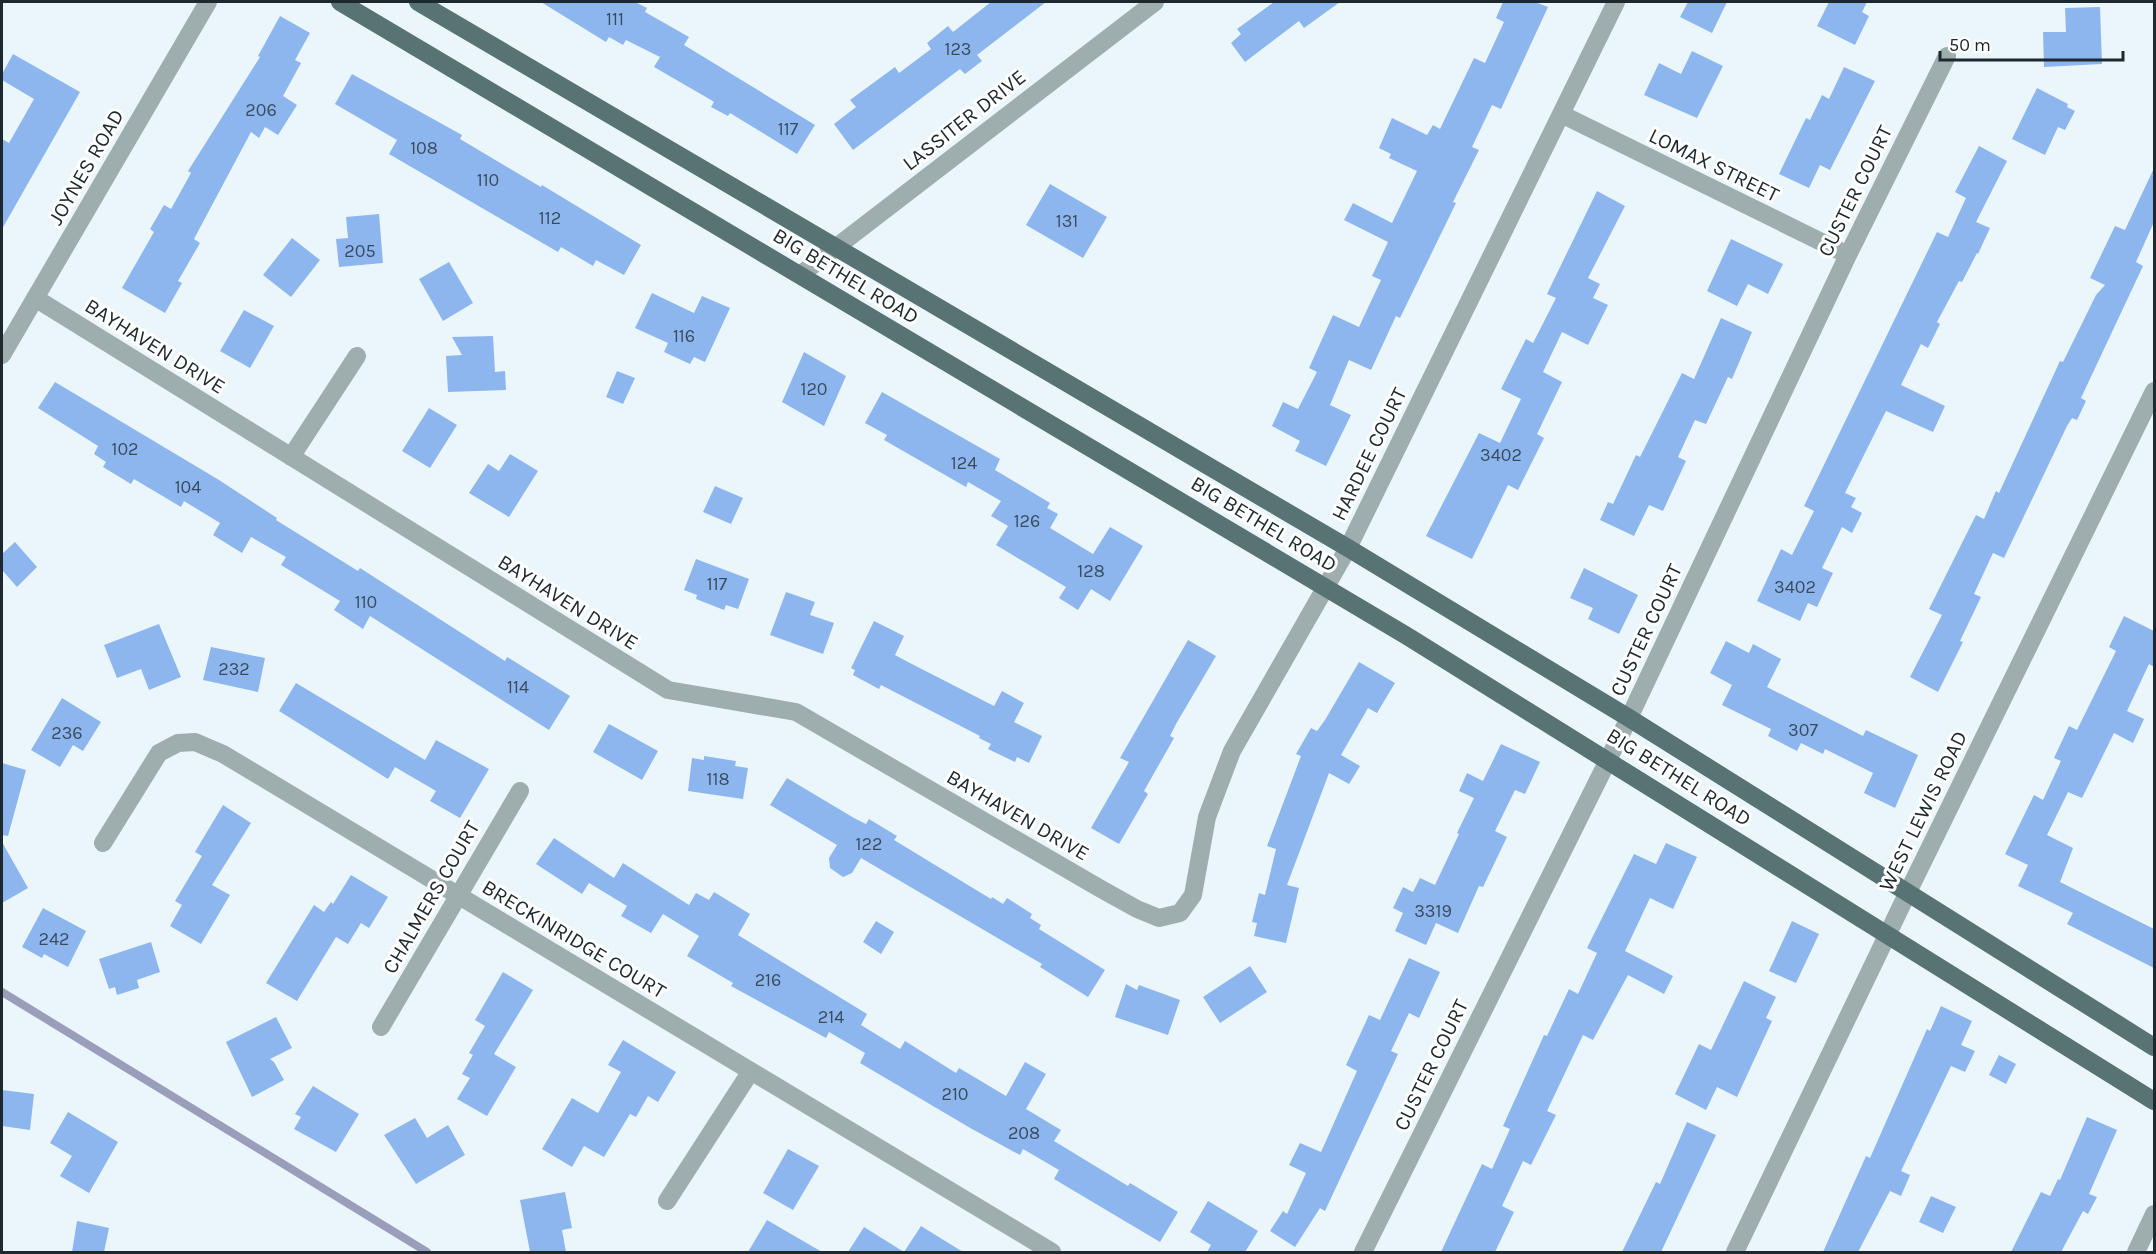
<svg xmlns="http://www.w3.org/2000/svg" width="2156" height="1254" font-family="Karla,sans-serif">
<rect width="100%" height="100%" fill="#eaf6fb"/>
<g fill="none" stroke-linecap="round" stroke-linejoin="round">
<path stroke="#9b9ebb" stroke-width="8" d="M2,992L427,1252"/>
</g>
<path fill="#8db6ef" d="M541,2H635L647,8L645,12L689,37L684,45L815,125L797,154L730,113L728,116L711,107L714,102L711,100L654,67L660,57L626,40L623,45L609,37L606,42Z
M991,2H1046L977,55L982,61L965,74L960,69L853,150L834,124L856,107L850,100L895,67L899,73L931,49L927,43L948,26L953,32Z
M1274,2H1340L1304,28L1299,21L1245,62L1231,43L1241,34L1237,29Z
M1503,2H1535L1548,7L1501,109L1492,105L1472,147L1479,150L1453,202L1456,203L1400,318L1396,316L1371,370L1349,360L1330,405L1351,415L1326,466L1295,451L1300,441L1272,426L1283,402L1298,409L1317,372L1309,368L1333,315L1359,327L1381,280L1372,276L1388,242L1344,220L1353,203L1392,223L1417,171L1389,158L1391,154L1379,148L1392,118L1427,135L1433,125L1440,129L1474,58L1485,63L1504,22L1496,18Z
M1688,2H1727L1712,33L1680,17Z
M1829,2H1867L1862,12L1869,16L1855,45L1817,26Z
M2100,7L2102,64L2044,67L2043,32H2066L2065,8Z
M280,16L310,33L295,60L301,63L283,96L297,105L278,135L265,127L259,138L251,132L194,239L200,243L178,281L182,283L165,313L122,288L154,232L150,229L164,205L171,209L191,173L188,171L260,57L258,56Z
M1692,51L1723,66L1697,118L1644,95L1659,63L1681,74Z
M13,54L80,92L2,229V139L9,143L34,99L2,80V74Z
M1844,67L1875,81L1830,170L1820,165L1809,188L1779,174L1806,118L1810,120L1822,95L1829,99Z
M352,74L462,135L460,139L541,187L542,185L641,245L624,275L596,260L593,266L561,247L558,252L389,154L397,140L335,104Z
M2037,88L2068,104L2067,107L2075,111L2065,130L2058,127L2045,155L2012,139Z
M1979,146L2007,161L1976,222L1990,228L1978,254L1977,253L1962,282L1959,281L1937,322L1940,324L1928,348L1921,344L1901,385L1945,406L1933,432L1886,411L1845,493L1856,498L1851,507L1862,513L1852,533L1842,527L1822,568L1833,573L1817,607L1808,603L1800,621L1757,601L1781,549L1792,555L1814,511L1804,506L1937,232L1948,237L1966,198L1955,192Z
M2154,168V222L2136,262L2143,266L2081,398L2086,401L2077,420L2072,418L2067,426L2004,558L1993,553L1974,594L1981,597L1960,641L1963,642L1938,692L1910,677L1942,615L1929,609L1976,515L1984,519L1996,491L1999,493L2060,361L2063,362L2096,295L2105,285L2090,278L2115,226L2125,230Z
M1050,184L1107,217L1083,258L1026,225Z
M1597,191L1625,206L1588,278L1600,284L1593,298L1608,305L1588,345L1562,332L1543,372L1562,382L1537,434L1544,438L1518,490L1508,485L1472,559L1426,536L1479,433L1500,443L1521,399L1501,389L1526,339L1533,343L1556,298L1547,294Z
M379,214L383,263L339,267L336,239L348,238L346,217Z
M292,238L320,260L291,297L263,275Z
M1731,239L1783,264L1768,294L1748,284L1737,306L1707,291Z
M449,262L473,303L443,321L419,279Z
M652,293L694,313L702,296L730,308L705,362L694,357L690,364L664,352L668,343L635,328Z
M244,310L274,326L250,368L220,351Z
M1721,318L1752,332L1732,379L1728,377L1706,424L1695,420L1678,457L1686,461L1663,511L1649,505L1634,536L1600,520L1608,502L1613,504L1636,455L1640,457L1682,373L1694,379Z
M493,336L495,372L505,371L506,390L448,392L446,356L462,355L452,337Z
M804,352L846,376L824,426L782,402Z
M617,371L635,378L623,404L606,397Z
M55,382L219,480L277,518L276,520L358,571L360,568L505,661L507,657L570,696L549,730L370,616L363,629L334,610L340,601L281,565L286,557L251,537L242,553L213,535L220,523L184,501L181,507L134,479L131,484L103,467L106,462L94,454L98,446L38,408Z
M882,392L1000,459L995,470L1050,503L1047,508L1058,514L1050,528L1093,554L1110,527L1143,546L1110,601L1091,589L1078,610L1059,598L1066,587L996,545L1008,526L991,516L1001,501L968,482L966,487L884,440L887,435L865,423Z
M429,408L457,425L430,468L402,451Z
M510,454L538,471L509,517L469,493L488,464L499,471Z
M715,486L743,498L731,524L703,512Z
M15,542L37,567L17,587L2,570V554Z
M696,559L749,579L738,609L726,605L724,610L696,599L697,595L684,590Z
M1584,568L1638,595L1619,634L1588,619L1593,608L1570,598Z
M786,592L815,602L810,615L834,623L823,654L770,635Z
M2124,616L2154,631V667L2149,664L2127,711L2144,719L2133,743L2114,733L2082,798L2068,792L2047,835L2073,848L2060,882L2154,929V968L2067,924L2073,913L2018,886L2028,865L2005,854L2034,795L2043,800L2061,761L2054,758L2069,726L2077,730L2116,651L2109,647Z
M874,621L904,636L895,655L908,662L994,706L1002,691L1024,703L1014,722L1042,736L1029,763L1017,757L1015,762L988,749L991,744L979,738L980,736L881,685L879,689L853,675L855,670L851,668Z
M159,624L181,677L149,690L141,669L117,678L104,645Z
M1188,640L1216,656L1176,724L1170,736L1174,738L1144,791L1148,794L1119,844L1091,828L1129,762L1120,758Z
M1726,641L1749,653L1753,644L1781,659L1767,687L1863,736L1866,730L1918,755L1895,808L1864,793L1873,773L1825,749L1823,754L1801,743L1797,751L1768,736L1771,729L1722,705L1732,685L1710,673Z
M211,647L265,658L258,692L203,680Z
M1359,662L1395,683L1377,713L1368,708L1341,755L1360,766L1349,784L1329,773L1287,885L1299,888L1286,943L1254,936L1257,923L1252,922L1259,893L1265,895L1276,849L1267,846L1301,756L1296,754L1311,728L1317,731L1325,720Z
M296,683L425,760L436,740L489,769L460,818L430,801L436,791L395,767L388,779L279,711Z
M62,698L101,722L83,751L73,745L60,767L31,750Z
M609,724L658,751L642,780L593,752Z
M1501,744L1540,762L1525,794L1515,790L1495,831L1507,837L1483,887L1479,886L1458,933L1436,923L1426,945L1395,931L1403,913L1393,908L1403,887L1413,892L1420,878L1435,885L1459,834L1457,833L1474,798L1459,791L1467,773L1483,781Z
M704,756L736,761L735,766L748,768L743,799L688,791L692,758L704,760Z
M2,763L26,770L8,836L2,835Z
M787,778L854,818L866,824L869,819L897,836L894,840L991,899L992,897L1003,904L1007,898L1032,914L1030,918L1041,925L1039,929L1105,970L1088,997L1040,967L1042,964L861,858L852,873L843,877L830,868L829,858L837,845L770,805Z
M223,805L251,823L212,885L230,895L201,944L170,926L182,905L175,901L202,856L195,852Z
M554,838L614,878L623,863L689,905L696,893L709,900L714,892L750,914L738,935L867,1014L861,1025L900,1049L905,1041L956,1073L959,1068L1006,1096L1025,1062L1046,1074L1026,1109L1061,1130L1054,1141L1128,1186L1130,1183L1178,1212L1160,1242L1054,1179L1059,1170L1023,1149L1020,1155L972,1129L860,1063L865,1053L829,1032L826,1038L731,986L733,983L687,956L699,936L663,914L651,933L621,916L627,906L589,883L582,894L536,864Z
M2,842L28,888L2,903Z
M1666,843L1697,857L1673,909L1650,898L1625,951L1673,976L1664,994L1628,975L1593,1040L1583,1035L1547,1111L1556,1115L1531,1165L1523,1161L1502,1206L1514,1212L1495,1252H1441L1482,1164L1492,1169L1510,1129L1503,1126L1544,1035L1547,1036L1569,989L1578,994L1597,953L1587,948L1634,854L1656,864Z
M351,875L388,897L369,928L361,923L348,944L336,937L297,1001L266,983L314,905L324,912L331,902L333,904Z
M43,908L86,931L68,967L44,954L42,958L22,947Z
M876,921L894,932L881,954L863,942Z
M1792,921L1819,934L1796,983L1769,971Z
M151,942L160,972L137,980L139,988L117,995L115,987L109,989L99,959Z
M1409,958L1440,972L1419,1018L1409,1013L1391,1051L1398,1054L1325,1211L1320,1208L1295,1247L1270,1231L1283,1211L1287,1214L1306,1173L1289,1165L1300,1143L1321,1152L1357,1071L1346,1065L1369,1015L1380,1020Z
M1250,966L1267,992L1220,1023L1203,997Z
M503,972L533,990L494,1054L516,1067L487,1116L457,1099L470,1078L462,1074L473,1055L469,1053L485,1026L475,1020Z
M1744,981L1776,997L1766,1018L1772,1021L1737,1097L1717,1087L1706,1110L1675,1094L1699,1044L1711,1050Z
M1126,984L1137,990L1139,985L1180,1000L1168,1035L1115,1017Z
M1941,1006L1972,1021L1961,1045L1975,1051L1965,1072L1951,1066L1901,1171L1910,1175L1901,1196L1890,1191L1858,1252H1823L1866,1156L1870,1158L1927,1029L1930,1031Z
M276,1017L292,1048L270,1059L274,1062L284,1080L252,1097L226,1042Z
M623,1040L676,1072L658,1102L648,1096L636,1117L630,1114L604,1157L584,1146L572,1167L542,1149L572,1098L598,1113L621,1072L608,1065Z
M1999,1055L2016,1064L2006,1084L1989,1075Z
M313,1086L359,1114L336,1152L294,1129L301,1117L295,1114Z
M2,1090L34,1094L30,1130L2,1126Z
M68,1112L118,1142L89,1193L60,1176L72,1156L50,1143Z
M2087,1117L2117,1130L2089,1194L2097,1197L2088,1214L2083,1211L2061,1252H2011L2041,1192L2050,1196L2058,1179L2060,1180Z
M415,1118L427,1138L448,1125L465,1155L416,1184L384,1135Z
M1687,1122L1716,1135L1661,1252H1622L1656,1182L1660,1184Z
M788,1149L819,1166L793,1210L763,1193Z
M565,1192L572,1228L562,1230L566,1252H530L520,1200Z
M1931,1196L1956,1207L1943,1233L1919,1222Z
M1208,1201L1258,1231L1245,1252H1207L1211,1245L1190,1232Z
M767,1220L822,1252H748Z
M77,1221L109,1228L104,1252H72Z
M921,1226L963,1252H904Z
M864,1227L904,1252H848Z"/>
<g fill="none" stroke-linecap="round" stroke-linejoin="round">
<path stroke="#9eadad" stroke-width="18" d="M1561,114L1848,255
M800,275L1155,2
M35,298L668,690L796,712L1101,889L1137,909L1159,918L1180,913L1193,895L1207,817L1232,751L1348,548L1616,2
M2,355L208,2
M291,457L357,356
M103,843L159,753L178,743L195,742L223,754L1052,1252
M381,1027L520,791
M667,1201L751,1071
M1363,1252L1629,718L1848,255L1947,56
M1735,1252L1908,892L2154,391
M2136,1252L2154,1214"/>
<path stroke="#587373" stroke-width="18" d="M340,2L1407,636L2154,1101
M418,2L1348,548L1629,718L2154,1047"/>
</g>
<g text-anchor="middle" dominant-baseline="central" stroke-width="6" stroke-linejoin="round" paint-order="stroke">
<g font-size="18" fill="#394c5e">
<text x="615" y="19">111</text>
<text x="958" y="49">123</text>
<text x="261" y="110">206</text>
<text x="788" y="129">117</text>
<text x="424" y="148">108</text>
<text x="488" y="180">110</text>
<text x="550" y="218">112</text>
<text x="1067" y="221">131</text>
<text x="360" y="251">205</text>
<text x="684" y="336">116</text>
<text x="814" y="389">120</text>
<text x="125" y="449">102</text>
<text x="1501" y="455">3402</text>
<text x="964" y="463">124</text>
<text x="188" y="487">104</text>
<text x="1027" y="521">126</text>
<text x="1091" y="571">128</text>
<text x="717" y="584">117</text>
<text x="1795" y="587">3402</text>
<text x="366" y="602">110</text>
<text x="234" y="669">232</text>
<text x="518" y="687">114</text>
<text x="1803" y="730">307</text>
<text x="67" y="733">236</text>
<text x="718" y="779">118</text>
<text x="869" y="844">122</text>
<text x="1433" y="911">3319</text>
<text x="54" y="939">242</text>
<text x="768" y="980">216</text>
<text x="831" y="1017">214</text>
<text x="955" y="1094">210</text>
<text x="1024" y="1133">208</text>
</g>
<g font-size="21" fill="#1d292e" stroke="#fff">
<text transform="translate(964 120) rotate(-38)">LASSITER DRIVE</text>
<text transform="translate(1714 165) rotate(26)">LOMAX STREET</text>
<text transform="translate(86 167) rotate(-60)">JOYNES ROAD</text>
<text transform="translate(1855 191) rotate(-64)">CUSTER COURT</text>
<text transform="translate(846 276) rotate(31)">BIG BETHEL ROAD</text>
<text transform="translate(155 346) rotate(32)">BAYHAVEN DRIVE</text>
<text transform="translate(1369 454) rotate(-64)">HARDEE COURT</text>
<text transform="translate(1264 524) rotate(31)">BIG BETHEL ROAD</text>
<text transform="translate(568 602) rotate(32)">BAYHAVEN DRIVE</text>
<text transform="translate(1646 630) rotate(-65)">CUSTER COURT</text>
<text transform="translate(1679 777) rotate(32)">BIG BETHEL ROAD</text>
<text transform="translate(1923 811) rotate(-64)">WEST LEWIS ROAD</text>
<text transform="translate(1018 815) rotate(30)">BAYHAVEN DRIVE</text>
<text transform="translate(431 897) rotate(-60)">CHALMERS COURT</text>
<text transform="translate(574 939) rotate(31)">BRECKINRIDGE COURT</text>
<text transform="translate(1431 1065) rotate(-64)">CUSTER COURT</text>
</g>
</g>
<rect width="2156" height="1254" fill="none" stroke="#1d292e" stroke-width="6"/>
<path d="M1940 51v9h183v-9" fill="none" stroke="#1d292e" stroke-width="3"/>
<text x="1949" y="51" font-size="18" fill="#1d292e" stroke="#ffffff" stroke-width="4.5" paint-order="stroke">50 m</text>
</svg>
